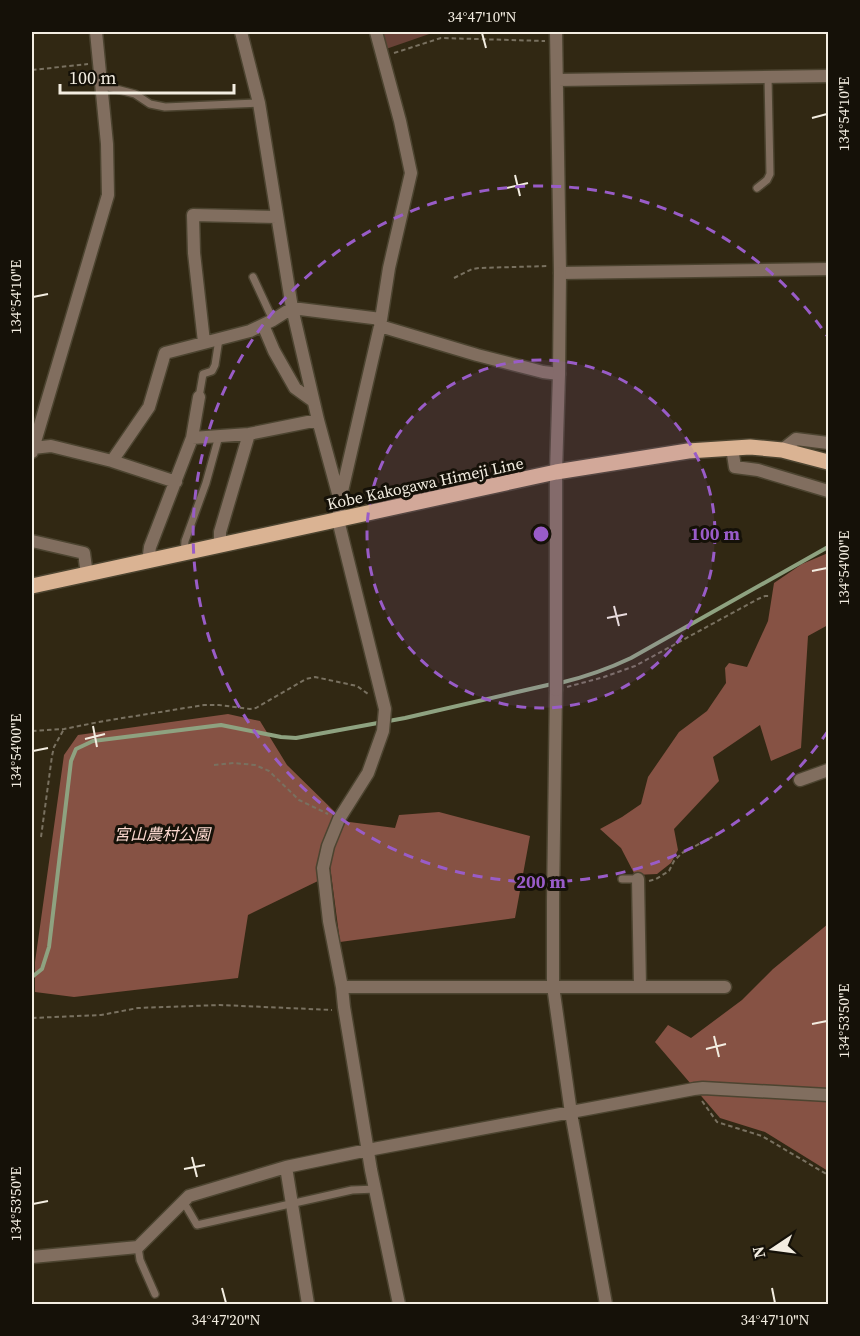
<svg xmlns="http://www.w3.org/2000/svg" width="860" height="1336" font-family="'Source Serif 4','Noto Sans JP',serif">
<rect width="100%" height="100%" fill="#312813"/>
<path fill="#694237" d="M380,32H492H435L386,49Z"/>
<path fill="#865244" d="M828,553V625L808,636L801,748L771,761L760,725L713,757L719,781L674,829L678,850L671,863L657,874L635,875L621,848L600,829L622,817L641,804L648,777L679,732L707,711L726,683L725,668L729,663L747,667L768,621L774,583L802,564Z
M228,714L260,721L287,765L337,814L324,840L318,881L248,915L238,978L74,997L35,992V962L64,755L78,735Z
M439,812L530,836L515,918L340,942L330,866L333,846L342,821L395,828L399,815Z
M828,924V1171L765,1132L720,1118L655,1042L668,1025L691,1038L742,1000L773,969Z"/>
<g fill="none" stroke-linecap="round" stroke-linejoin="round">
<path stroke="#8ea280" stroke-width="4" d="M560,683C585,677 608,669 631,658L828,547
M32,977L42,969L49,947L71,761L76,749L93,741L221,725L281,737L296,738L405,718L552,684"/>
<g stroke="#4c4430" stroke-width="10">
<path id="service" d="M101,85L135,94L150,104L165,107L259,103
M757,188L767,180L770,174L768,77
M253,277L273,320
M199,397L203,374L212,371L215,365L219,339
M184,554L185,541L206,483L219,436
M622,879H638
M183,1201L197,1225L352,1190L376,1189
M138,1247L140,1260L155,1294"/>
</g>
<g stroke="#4c4430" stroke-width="15">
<path id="minor" d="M241,32L259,103L292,308L318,420L340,501L338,520L385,709L383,731L368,773L339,819L328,846L323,868L329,921L342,987L344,1007L371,1170L399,1304
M556,32L560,273L828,269
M557,80L828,76
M263,325L274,351L295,388L313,401
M380,326L477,355L543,372L559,374
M204,342L194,253L193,215L277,217
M192,438L249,434L318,420
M33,448L51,446L112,461L149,407L165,353L250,331L273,320L292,308L381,319
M732,448L735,467L758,470L828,491
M782,450L796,439L828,443
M32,452L108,195L107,144L96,32
M112,461L176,482
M340,500L380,326L389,268L411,173L400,121L376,32
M32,541L84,553L87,575
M220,546V532L249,434
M148,562L150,547L192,438L199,397
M556,690L553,901V986L571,1113L606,1304
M800,780L828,770
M638,879L640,987
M342,987H725
M286,1167L308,1304
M32,1257L138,1247L189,1196L286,1167L368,1150L694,1089L703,1088L828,1095"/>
</g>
<g stroke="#4c4430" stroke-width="15">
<path id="tertiary" d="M556,690V472L559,374L560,273"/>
</g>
<g stroke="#4c4430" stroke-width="18">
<path id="primary" d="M32,586L556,472L688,451L750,447L782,450L828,462"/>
</g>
<path stroke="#797160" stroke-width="2" stroke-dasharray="4.5 3" stroke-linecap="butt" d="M394,53L441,38L545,41
M32,70L88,64
M454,278L472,269L479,268L548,266
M567,687L604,677L635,666L758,599L765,596H771
M32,731L64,729L104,721L204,705H219L250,709L256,708L306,679L315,677L357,686L368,694
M214,765L234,763L255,765L269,771L299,800L328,814
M41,837L52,756L54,747L64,729
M649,881L656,879L669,871L674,861L682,853L718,834L721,831
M32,1018L101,1015L138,1008L220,1005L332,1010
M702,1101L717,1122L762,1136L828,1175
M32,1302V1304"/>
<use href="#service" stroke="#816e5f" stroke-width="7"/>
<use href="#minor" stroke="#816e5f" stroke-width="12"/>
<use href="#tertiary" stroke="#816e5f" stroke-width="12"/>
<use href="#primary" stroke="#dab393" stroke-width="15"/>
</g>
<path fill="none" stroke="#f3ede1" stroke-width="2" d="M482,33L486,48M812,118L827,114M515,175L520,196M507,188L528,183M33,297L48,294M812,571L827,568M614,606L619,626M607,618L627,614M93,726L97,747M85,739L105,734M33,751L48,748M812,1024L827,1021M714,1036L719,1057M706,1049L726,1044M192,1157L197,1177M184,1169L205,1165M33,1204L48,1201M222,1288L226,1303M772,1288L775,1303"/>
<circle cx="541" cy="534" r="174" fill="#995cc8" fill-opacity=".12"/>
<g fill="none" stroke="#995cc8" stroke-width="3" stroke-dasharray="10 8">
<circle cx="541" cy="534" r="174"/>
<path d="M828 731A348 348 0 1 1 828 337"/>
</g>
<g text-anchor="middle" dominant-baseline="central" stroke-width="6" stroke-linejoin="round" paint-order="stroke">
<g font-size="16" fill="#f3ede1" stroke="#151108">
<text transform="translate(425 483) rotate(-12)">Kobe Kakogawa Himeji Line</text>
</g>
<g font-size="16" font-style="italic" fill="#fbd8cf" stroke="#151108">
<text x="162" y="834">宮山農村公園</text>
</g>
</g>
<circle cx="541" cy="534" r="9" fill="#995cc8" stroke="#151108" stroke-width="3"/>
<g font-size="18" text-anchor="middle" font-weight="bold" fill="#995cc8" stroke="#151108" stroke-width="6" stroke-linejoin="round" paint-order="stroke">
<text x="715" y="540">100 m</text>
<text x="541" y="888">200 m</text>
</g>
<rect width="860" height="1336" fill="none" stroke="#151108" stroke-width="66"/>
<g transform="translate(773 1249) rotate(257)" stroke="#151108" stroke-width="4.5" paint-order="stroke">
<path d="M0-4.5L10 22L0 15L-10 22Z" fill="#f3ede1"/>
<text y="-9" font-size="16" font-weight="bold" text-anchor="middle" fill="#f3ede1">N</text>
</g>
<path d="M60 84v9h174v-9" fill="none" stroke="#f3ede1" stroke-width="3"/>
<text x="69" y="84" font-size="18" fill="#f3ede1" stroke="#151108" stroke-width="4.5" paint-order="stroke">100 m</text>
<rect x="33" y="33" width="794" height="1270" fill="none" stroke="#f3ede1" stroke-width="2"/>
<g font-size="15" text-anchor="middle" fill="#f3ede1">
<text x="482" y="22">34°47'10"N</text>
<text transform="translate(844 114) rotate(-90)" y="5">134°54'10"E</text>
<text transform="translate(16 297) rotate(-90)" y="5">134°54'10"E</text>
<text transform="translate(844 568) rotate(-90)" y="5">134°54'00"E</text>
<text transform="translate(16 751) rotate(-90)" y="5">134°54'00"E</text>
<text transform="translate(844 1021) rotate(-90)" y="5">134°53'50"E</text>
<text transform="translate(16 1204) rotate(-90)" y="5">134°53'50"E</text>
<text x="226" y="1325">34°47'20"N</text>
<text x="775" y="1325">34°47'10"N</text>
</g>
</svg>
